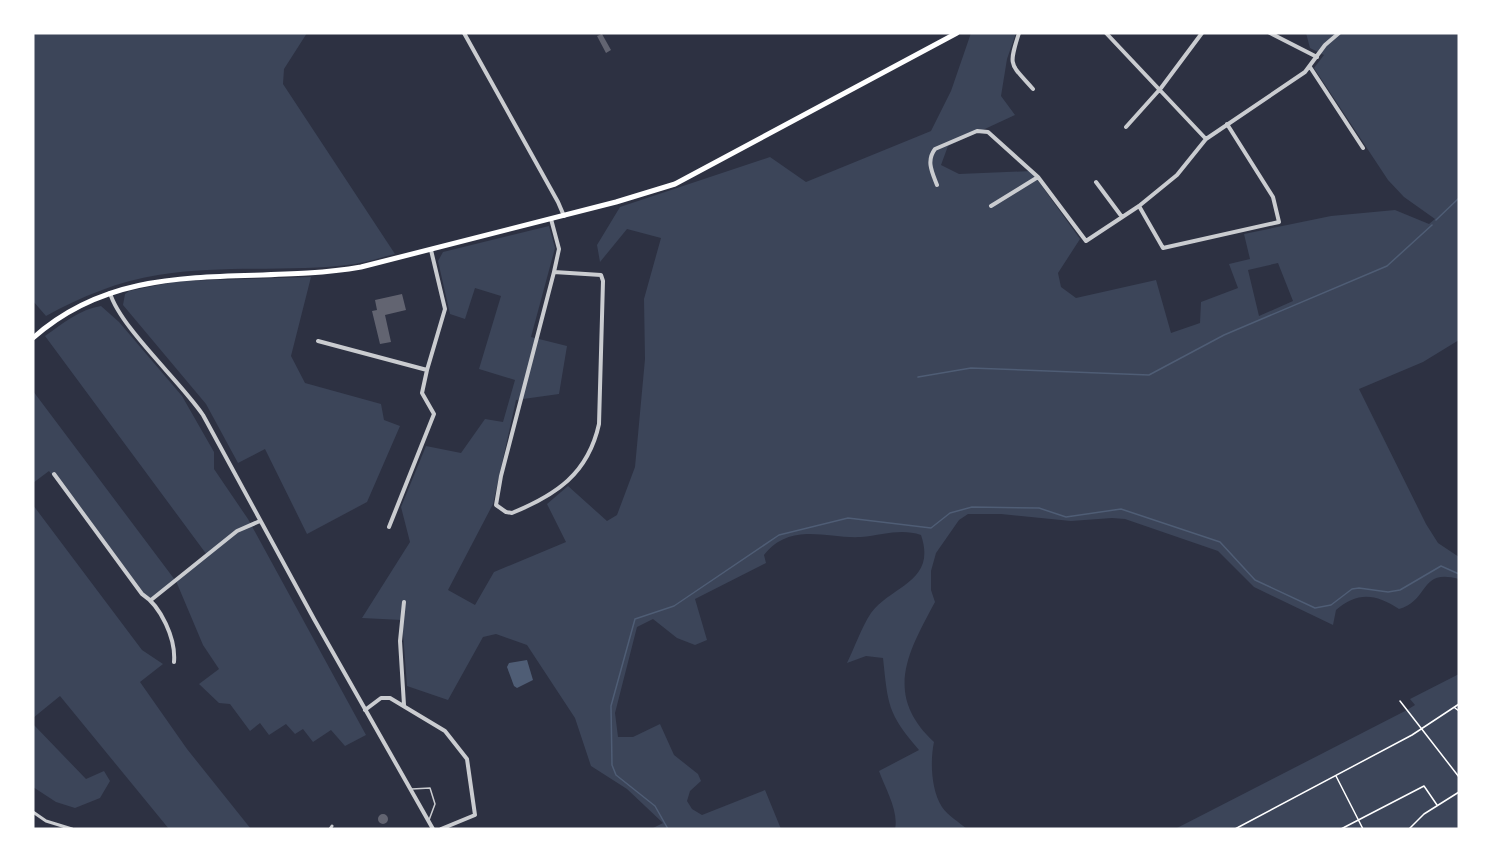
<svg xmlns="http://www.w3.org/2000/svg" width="1492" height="862" font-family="Georgia,serif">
<rect width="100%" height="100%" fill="#2d3142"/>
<path fill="#3c4559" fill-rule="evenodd" d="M33,33H307L284,69L283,84L395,254C382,257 368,262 355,264C290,273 223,264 158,275C119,281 80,297 46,316L33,301Z
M971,33H1016L1007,59L1001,96L1015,115L948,146L941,165L959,174L1031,171L1080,239L1058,273L1061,287L1076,298L1156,280L1171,333L1200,323L1201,302L1238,288L1229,264L1250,259L1244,234L1331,216L1395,210L1429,224L1435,219L1404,197L1388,180L1314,68L1324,55L1310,48L1306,33H1459V340L1423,362L1359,389L1426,524L1438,543L1459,557V579C1419,568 1430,600 1399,609C1376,594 1358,591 1336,610L1333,625L1254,587L1218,551L1125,519L1112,518L1071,521L1001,514H968L959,520L936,553L931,571V590L935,602C907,654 884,695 934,742C930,761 931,790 942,807C948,816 959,822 967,829H895C899,811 885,788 879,771L919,750C887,713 888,704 883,658L866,656L847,663C855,647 861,628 871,613C892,585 937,582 921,535C901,528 883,535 861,537C827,539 791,521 764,555L766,563L695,599L707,640L695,645L677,638L653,619L637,627L615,713L618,737H633L660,724L674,755L698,774L701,781L690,791L687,801L692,809L702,815L765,790L781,829H651L663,823L627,789L591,766L575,718L527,645L496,634L483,637L448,700L407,686L402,620L362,618L410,542L401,507L426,446L461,453L485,419L503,422L515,380L479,369L501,296L475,288L465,319L450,314L438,261L443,252L549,226L555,248L531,337L567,346L559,394L516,400L493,504L448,590L475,605L494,572L566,542L547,504L568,486L607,521L617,515L635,467L645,359L644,299L661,238L627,229L600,262L597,245L620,207L770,157L806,182L931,131L951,91ZM1278,263L1293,301L1259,316L1248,270Z
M311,277L291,356L305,383L381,404L384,420L400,426L367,502L307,534L265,449L238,463L206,404L123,305L125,294L129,291L178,281Z
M101,306L119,322L182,396L214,452V469L248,519L366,735L345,746L331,730L313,742L303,729L295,734L286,724L269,735L260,723L250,731L230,704L219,703L199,684L219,669L203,645L176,581L147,601L49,471L33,483V391L175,580L207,555L45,336C62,324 80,309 101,306Z
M33,505L142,650L163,664L140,682L187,749L251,829H169L60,696L33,718Z
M1459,674V829H1175L1407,710L1415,705L1410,699Z
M33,724L86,779L104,771L110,781L100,798L75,808L56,802L33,787Z"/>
<path fill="#4f5d75" d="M527,660L533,680L517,688L514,686L507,667L509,663Z"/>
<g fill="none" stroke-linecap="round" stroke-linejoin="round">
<path stroke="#4f5d75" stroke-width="1.5" d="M1436,220L1459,198
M918,377L971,368L1149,375L1224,335L1387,266L1432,225
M668,829L655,806L616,775L612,765L611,706L635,619L674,606L779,535L848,518L931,528L950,513L972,507L1039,508L1066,517L1121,509L1220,542L1255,580L1315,608L1331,605L1352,589L1359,588L1388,592L1400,590L1441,566L1459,574"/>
</g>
<path fill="#626471" d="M602,34L611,50L606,53L597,36Z
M402,294L406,310L385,315L391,342L380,344L372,311L377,310L375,300Z
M378 819a5 5 0 1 1 10 0a5 5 0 1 1-10 0Z"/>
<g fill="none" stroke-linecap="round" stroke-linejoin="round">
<path stroke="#fff" stroke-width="1.5" d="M1400,701L1459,777
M1455,708L1459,711
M1336,776L1363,829
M1235,829L1412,735L1459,704
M1341,829L1424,786L1437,805
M1409,829L1424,814L1459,792"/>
<path stroke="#caccd0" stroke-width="1.5" d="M412,789L430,788L435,804L429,820"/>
<path stroke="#caccd0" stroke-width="3" d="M33,812L46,821L72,829
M330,829L332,826"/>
<path stroke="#caccd0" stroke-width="4" d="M464,33L558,202L564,216
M1019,33C1008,67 1010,63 1033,89
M1106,33L1206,139
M1270,33L1317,57
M1310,67L1363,148
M1126,127L1161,88L1202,33
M1096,182L1122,217
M937,185C932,172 926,161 935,149L977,131L988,132L1038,177L1086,241L1139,206L1177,175L1206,139L1305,72L1325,45L1339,33
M991,206L1038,177
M1139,206L1163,248L1279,222L1273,197L1227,124
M551,219L559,249L554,272L601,275L603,281L599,424C588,474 556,495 512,513L506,512L496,505L501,476L554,272
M110,293C120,327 180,381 203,415L314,619L433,829
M318,341L427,370L422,393L434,414L389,527
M427,370L445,309L431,250
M54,474L142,594C161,606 176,639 174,662
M151,600L237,531L260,521
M404,602L400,641L404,705
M365,710L381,698H390L445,731L467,759L475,815L441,829"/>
<path stroke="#fff" stroke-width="5" d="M33,338C128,253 248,287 361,267L616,202L675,184L957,33"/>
</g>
<rect width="1492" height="862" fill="none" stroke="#ffffff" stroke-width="69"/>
</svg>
